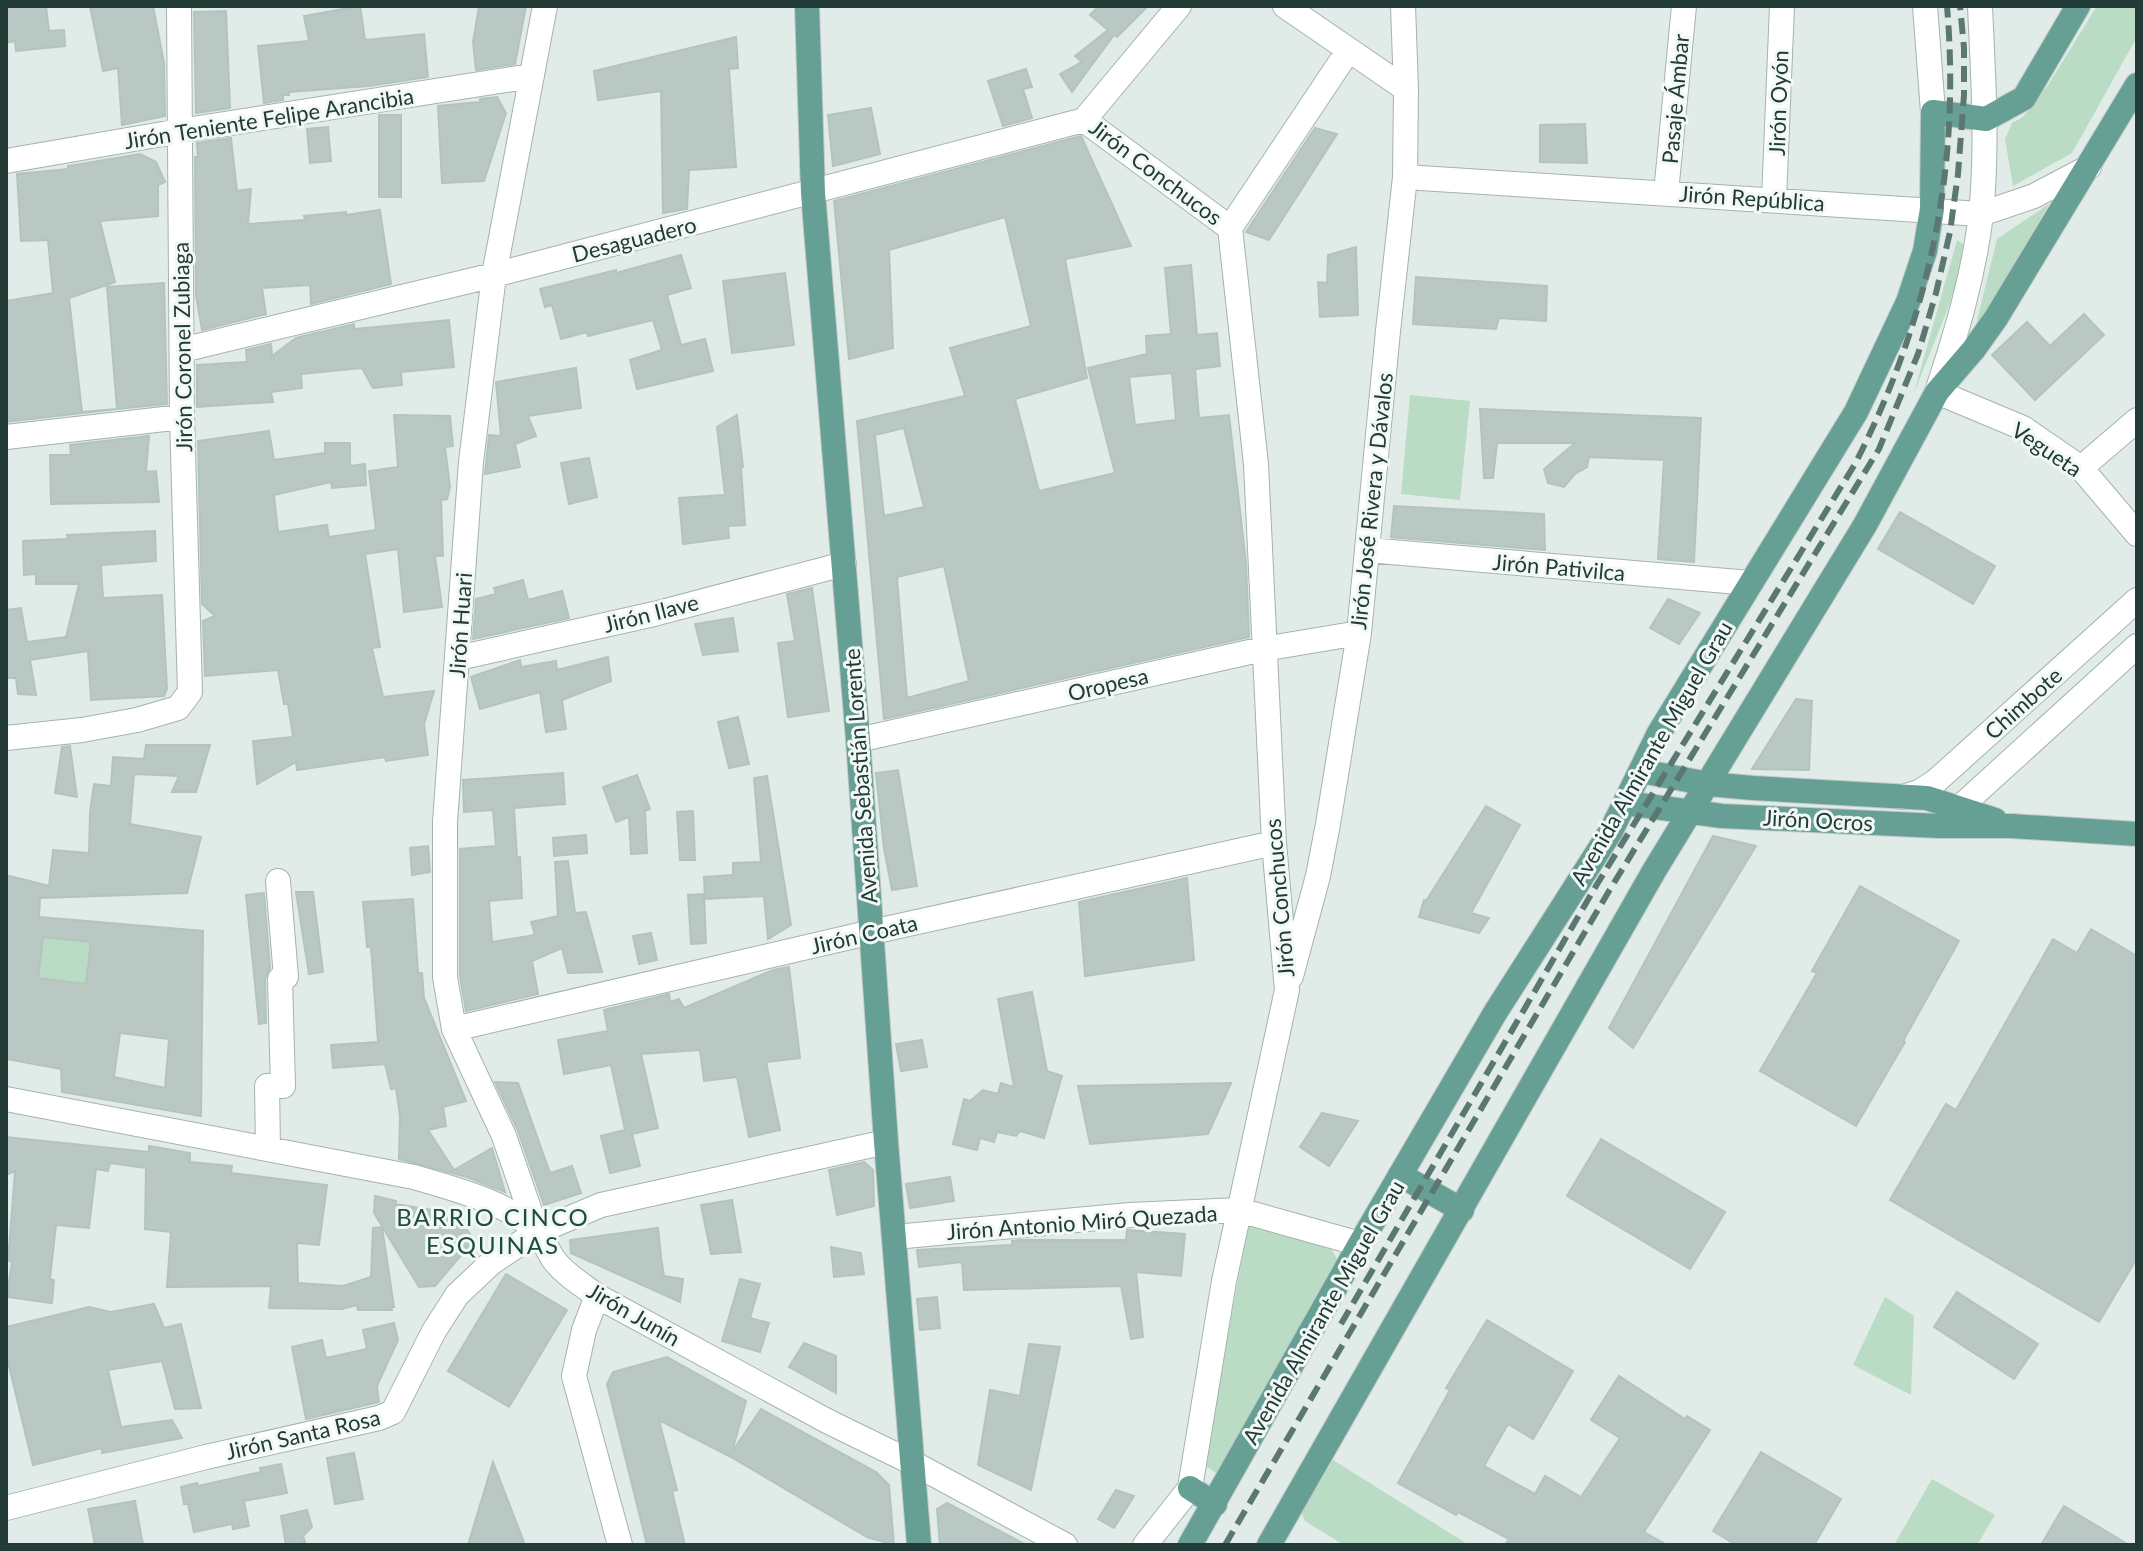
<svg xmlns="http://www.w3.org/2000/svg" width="2143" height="1551" font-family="Lato,sans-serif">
<rect width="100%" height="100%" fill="#e1ebe7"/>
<path fill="#badcc5" d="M2097,6H2137V37L2072,153L2013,186L2005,139L2012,123L2023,117L2048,85Z
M2049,204L1972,341L1997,239Z
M1957,240L1967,247L1950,303L1914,393Z
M1410,395L1470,401L1460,500L1401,494Z
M43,937L91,942L86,984L38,978Z
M1259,1219L1332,1250L1338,1261L1219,1475L1203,1464L1248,1227Z
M1885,1297L1914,1316L1911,1395L1853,1365Z
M1333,1460L1469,1545H1344L1305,1521L1301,1512Z
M1932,1479L1995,1515L1977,1545H1894Z"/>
<path fill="#b9c8c3" stroke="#b3c4be" stroke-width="2" fill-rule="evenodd" d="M6,6H46L49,31L64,30L65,46L16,51L15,41L6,43Z
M90,6H153L164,63L165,116L122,125L118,68L103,71Z
M360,6L365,40L424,34L428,77L369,86L289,92V95H283V100L264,103L258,46L309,41L304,16Z
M479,6H526L515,64L476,70L473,42Z
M1099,6H1148L1117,37L1114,35L1072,92L1060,74L1082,62L1075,56L1108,30L1090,15Z
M226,11L230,108L196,113L194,12Z
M736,37L738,68L729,69L736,167L689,170L687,209L663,213L661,91L598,100L594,71Z
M1026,69L1032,87L1023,89L1032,118L1003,126L988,81Z
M497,97L506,113L484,181L442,183L438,106L480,102V99Z
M871,108L880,154L833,166L828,115Z
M379,115H401V197H379Z
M1585,124L1587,163L1540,162V125Z
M328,127L331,161L310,163L307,129Z
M1315,128L1337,134L1269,240L1246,232Z
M1081,136L1131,246L1065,259L1087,378L1015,399L1039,491L1115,473L1088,368L1147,354L1146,336L1171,334L1165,268L1191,265L1197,335L1217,333L1220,366L1195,369L1199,418L1229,415L1246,563L1249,637L884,719L857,421L965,396L950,348L1031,326L1005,217L889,250L893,348L849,359L834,201ZM1172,373L1176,420L1135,425L1129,377ZM904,428L924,507L884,516L875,435ZM944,566L969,681L907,698L897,577Z
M231,138L237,191L251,189L248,224L305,220L304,216L346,212V215L380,210L391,284L311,304L310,285L262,288L266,314L202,330L196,296L195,157H198L197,143Z
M140,154L156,162L165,182L158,185V216L100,221L115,282L69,298L82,412L117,409L6,422V301L53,293L48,240L21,241L17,174L68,169V166Z
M1356,247L1358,315L1320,317L1318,282L1327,283L1328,255Z
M681,255L691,288L667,295L681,345L705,339L713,371L637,389L630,360L662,350L653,320L588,336L587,332L561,339L552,305L545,307L540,289L616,270V273Z
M785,273L794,345L732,353L723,281Z
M1416,277L1547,286L1546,321L1499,318L1496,329L1413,324Z
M164,283L167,404L117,409L107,287Z
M2084,314L2104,335L2035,400L1992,355L2027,322L2050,346Z
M449,320L454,367L401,372L402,385L373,388L362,368L301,374L302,388L271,392L273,402L197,407V365L247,362L246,350L271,344L272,356L296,338L354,324V329Z
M576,368L581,408L528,416L536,436L515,444L520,467L485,474L489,435L501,436L496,382Z
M1480,409L1701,418L1694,562L1658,559L1664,460L1589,457L1587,467L1575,474L1564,487L1548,483L1544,469L1575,443H1497L1493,478H1484Z
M394,415L450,416L453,446L445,447L450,487L447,499L441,500L443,556H435L442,607L404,612L398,549L365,554L380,647L372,648L383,697L434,691L424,724L428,755L386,761L385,757L297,770L296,762L257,784L253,741L293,737L288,704H284L278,670L205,676L203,621L215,616L202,604L198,441L269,431L274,460L325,453V443H350V466L365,464L366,485L332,488L331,482L274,495L278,532L327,525L329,537L376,530L369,471L398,467Z
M737,415L743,467H741L745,525L728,526L729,538L683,544L679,498L725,495L717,427Z
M149,436L146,472L156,471L159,502L51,504L50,455H71L70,445Z
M589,458L597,497L569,504L561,463Z
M1394,506L1544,514L1545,550L1391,537Z
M1900,512L1995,566L1973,604L1878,549Z
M155,531L156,561L101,565L103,598L162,595L167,689L164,696L91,700L88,651L30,660L36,695L18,694L16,678H6V610L21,608L27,642L66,637L79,584H36V574L24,575L23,541L68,539L67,535Z
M523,580L528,600L562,591L569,618L473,639L476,599L496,594L494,588Z
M812,588L829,711L788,717L778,643L795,641L787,594Z
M1668,599L1700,613L1679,644L1650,628Z
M733,618L738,651L703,655L695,624Z
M608,657L611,681L562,700L566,729L546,732L540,692L480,709L471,677L520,660L521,667L556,661L557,670Z
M1796,699L1812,701L1809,770L1752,769Z
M738,717L749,764L729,768L718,722Z
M146,745H210L196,792H172L179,776L134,774L130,824L201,837L187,893L40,898L39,917L203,931L201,1116L62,1092L61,1069L6,1059V875L49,886L53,850L89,853L90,812L94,784L111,786L113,757L144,759ZM43,937L91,942L86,984L38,978ZM120,1033L169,1039L165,1088L114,1077Z
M70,746L77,797L55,793L62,747Z
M898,770L917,886L892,890L884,848L876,773Z
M563,773L565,804L514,808L517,857H520L522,898L489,901L492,942L535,935L531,922L558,916L555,862L568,861L575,913L586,912L602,972L568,973L562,948L532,961L538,994L466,1011L460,976V849L496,846L493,810L464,812L463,780Z
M637,775L650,809L645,811L647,853L631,854L629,817L616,822L603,787Z
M767,776L791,925L768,939L764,896L705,899L704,877L733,875V863L761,862L754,778Z
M1486,806L1520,825L1471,913L1489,918L1479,933L1419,917L1424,900L1426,901Z
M693,811L695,860H680L677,812Z
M586,835L587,853L554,856L553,838Z
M1713,836L1756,846L1633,1048L1609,1028Z
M428,846L430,872L412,875L410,848Z
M1187,878L1194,960L1085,976L1079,902Z
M1860,886L1959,941L1903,1041L1905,1042L1856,1126L1760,1071L1817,973L1812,971Z
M296,892H313L323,972L309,974Z
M264,893L270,968L265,979L266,1023L259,1024L246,895Z
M704,894L706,943L691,944L688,895Z
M413,899L418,973H422L424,998L466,1101L443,1107L446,1126L428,1130L454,1170L492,1148L505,1192L467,1177L399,1159L400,1116L396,1088L391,1089L385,1064L333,1068L331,1045L378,1042L371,947H367L363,902Z
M2091,929L2137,956V1258L2099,1322L1890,1200L1946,1104L1956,1110L2053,939L2077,953Z
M651,933L657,960L639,964L633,936Z
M789,967L800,1058L766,1062L780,1130L749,1137L737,1077L704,1081L700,1050L641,1054L658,1128L632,1134L640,1166L610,1173L601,1136L625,1130L611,1065L564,1074L558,1040L608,1031L604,1010L669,994L670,1002L679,999L684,1008L773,970Z
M1032,992L1047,1071L1062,1076L1044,1138L1020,1131L1016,1136L997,1132L994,1142L980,1138L977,1150L953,1144L964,1099L970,1101L983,1090L998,1094L1001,1083L1014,1087L998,999Z
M922,1040L927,1067L901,1071L896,1044Z
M495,1082L518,1083L550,1173L572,1166L581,1193L544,1205L518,1131Z
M1231,1083L1208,1134L1090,1144L1078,1086Z
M1322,1113L1358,1121L1329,1166L1300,1147Z
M6,1137L149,1152V1146L190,1153V1162L232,1166L231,1173L327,1185L319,1245L297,1243L298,1283L343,1286L371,1277L373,1228L382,1227L394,1307H391L392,1310H358L357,1305L342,1309L269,1308L271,1286L167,1287L171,1232L145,1229L146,1168L110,1163L108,1171L96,1169L89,1228L56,1225L50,1279L54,1280L52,1303L7,1297L12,1261H8L15,1171L6,1175Z
M1601,1139L1725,1212L1690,1269L1567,1196Z
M864,1162L873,1170L874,1206L837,1215L829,1170Z
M950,1177L954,1201L910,1208L906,1184Z
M375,1196L396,1201L395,1204L456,1214L474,1240L435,1286L419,1287L374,1213Z
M732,1200L741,1252L711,1254L701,1205Z
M658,1228L661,1256H658L661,1257L664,1276L683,1279L680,1302L571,1253L570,1240Z
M1127,1230L1185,1234L1181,1276L1136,1272L1143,1337L1131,1339L1121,1286L964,1290L962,1262L919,1267L917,1250L1012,1245V1241L1021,1240H1126Z
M831,1247L861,1253L864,1274L834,1277Z
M506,1274L567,1310L509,1407L448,1371Z
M740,1279L760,1284L750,1318L769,1323L760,1352L722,1341Z
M1957,1292L2038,1344L2014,1379L1934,1327Z
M937,1297L940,1328L920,1330L917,1299Z
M154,1304L164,1328L181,1324L201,1408L175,1409L162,1361L108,1370L121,1427L172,1420L182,1438L102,1453V1448L33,1465L6,1354V1327L89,1307L111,1312Z
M1487,1320L1573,1371L1533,1439L1508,1424L1484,1466L1535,1494L1545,1476L1581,1497L1620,1438L1591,1420L1619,1376L1685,1419L1687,1416L1710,1430L1644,1532L1667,1545H1505L1509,1539L1458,1512L1456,1515L1398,1483L1450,1390L1446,1388Z
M394,1323L398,1340L377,1386L379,1402L306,1419L292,1347L322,1340L326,1358L367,1349L363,1330Z
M804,1343L836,1356V1393L789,1367Z
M1029,1344L1060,1347L1031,1490L978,1465L990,1390L1020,1396Z
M667,1357L746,1401L732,1452L761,1409L876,1472L889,1485L894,1545L867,1537L731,1457L659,1420L677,1490L672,1491L685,1545H647L607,1384L613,1372Z
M1761,1452L1841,1499L1814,1545H1736L1713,1531Z
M354,1453L363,1499L335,1504L327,1458Z
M493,1462L525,1545H468Z
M281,1464L287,1493L244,1501L249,1526L233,1529L232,1524L194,1532L188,1504H184L181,1487L197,1483L198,1486L261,1472L260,1468Z
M1116,1490L1134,1496L1114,1528L1098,1519Z
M135,1501L143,1545H95L88,1509Z
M947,1503L1026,1545H940L937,1509Z
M2064,1506L2129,1545H2041Z
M307,1510L312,1527L303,1536L306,1545H286L281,1516Z"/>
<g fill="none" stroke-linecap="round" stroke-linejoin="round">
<g stroke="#a4b3ae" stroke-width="26">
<path id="minor" d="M1285,6L1406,89
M1925,6L1933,112
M1980,6C1983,75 1988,144 1981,214C1974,275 1956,334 1937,392L2023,428L2081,468L2137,534
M1084,120L1230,228
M1084,120L1179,6
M6,161L180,131L532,76
M1405,177L1981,214L2034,196L2089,167
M1666,193L1684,6
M1774,199L1782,6
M182,350L494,275L1084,120
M6,437L182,417
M2081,468L2137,420
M1368,550L1750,583
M458,658L654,614L844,564
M6,738L82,730L137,720L178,708L190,692L182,417L179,6
M858,740L1263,649L1359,633
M1903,797L1919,792L1935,782L2137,600
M1947,819L2137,646
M1291,976L1318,876L1328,824L1359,633L1388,331L1405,177L1406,89L1403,6
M454,1029L872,932L1274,843
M6,1099L414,1177C451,1188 513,1203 538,1234C545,1241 548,1252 554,1260C565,1275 583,1285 597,1296L827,1421L913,1463L1065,1545
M268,1149L267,1086H283L280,979L286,977L278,881
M537,1232L504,1136L454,1029L445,977V822L471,462L494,275L545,6
M895,1237L1130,1215L1239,1210L1360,1244
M597,1296L584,1330L574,1376L620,1545
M6,1508L206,1457L379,1418L393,1412L434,1331L457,1295L491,1263L537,1232L601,1205L886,1142
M1145,1545L1190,1488L1224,1281L1287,990L1274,843L1256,464L1230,228L1348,51"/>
</g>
<g stroke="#c1c8c7" stroke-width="26">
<path id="major" d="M807,6L813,193L858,740L886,1142L919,1545
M1641,771L1708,784L1753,788L1927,798L1995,820
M1625,803L1722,816L1939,826H2012L2137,834
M1400,1175L1462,1210
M1190,1488L1215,1504
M1190,1545L1360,1244L1495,1013L1611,831L1659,733L1856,412L1908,302L1925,251L1932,209L1933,112L1986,119L2024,98L2078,6
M1269,1545L1654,871L1865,525L1937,392L1974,349L1996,318L2137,85"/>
</g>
<use href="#minor" stroke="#fff" stroke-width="24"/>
<use href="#major" stroke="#669f94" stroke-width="24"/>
<path stroke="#5c7771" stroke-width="6" stroke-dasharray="16 8" stroke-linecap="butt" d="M1341,1324L1596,886L1855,464C1929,319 1961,169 1947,6
M1225,1545L1609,891L1879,449L1918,354L1936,293L1950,232L1958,174L1964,95V48L1960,6"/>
</g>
<g text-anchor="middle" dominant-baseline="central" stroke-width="6" stroke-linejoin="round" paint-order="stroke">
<g font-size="22" fill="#223b36" stroke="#f1f8f5">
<text transform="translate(1675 99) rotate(-85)">Pasaje Ámbar</text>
<text transform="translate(1778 103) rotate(-88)">Jirón Oyón</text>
<text transform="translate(269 118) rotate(-9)">Jirón Teniente Felipe Arancibia</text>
<text transform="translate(1156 172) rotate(37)">Jirón Conchucos</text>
<text transform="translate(1752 198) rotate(4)">Jirón República</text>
<text transform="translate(634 239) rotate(-14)">Desaguadero</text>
<text transform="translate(182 347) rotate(-91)">Jirón Coronel Zubiaga</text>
<text transform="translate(2047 449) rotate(34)">Vegueta</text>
<text transform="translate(1371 501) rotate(-84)">Jirón José Rivera y Dávalos</text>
<text transform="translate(1559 567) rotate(5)">Jirón Pativilca</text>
<text transform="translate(651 613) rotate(-14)">Jirón Ilave</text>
<text transform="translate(460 625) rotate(-86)">Jirón Huari</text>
<text transform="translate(1108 684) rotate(-13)">Oropesa</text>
<text transform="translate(2023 703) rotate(-42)">Chimbote</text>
<text transform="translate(1651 753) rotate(-60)">Avenida Almirante Miguel Grau</text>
<text transform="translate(860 776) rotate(-94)">Avenida Sebastián Lorente</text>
<text transform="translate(1818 820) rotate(3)">Jirón Ocros</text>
<text transform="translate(1279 898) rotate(-95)">Jirón Conchucos</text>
<text transform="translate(864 934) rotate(-13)">Jirón Coata</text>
<text transform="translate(1082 1222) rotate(-4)">Jirón Antonio Miró Quezada</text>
<text transform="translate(1323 1312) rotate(-60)">Avenida Almirante Miguel Grau</text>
<text transform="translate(634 1314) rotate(30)">Jirón Junín</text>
<text transform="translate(303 1434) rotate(-13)">Jirón Santa Rosa</text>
</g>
<g font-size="24" letter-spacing="2" fill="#1e4c44" stroke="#f1f8f5">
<text x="493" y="1216">BARRIO CINCO<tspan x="493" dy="28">ESQUINAS</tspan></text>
</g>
</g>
<rect width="2143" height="1551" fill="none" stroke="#223b36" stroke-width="16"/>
</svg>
